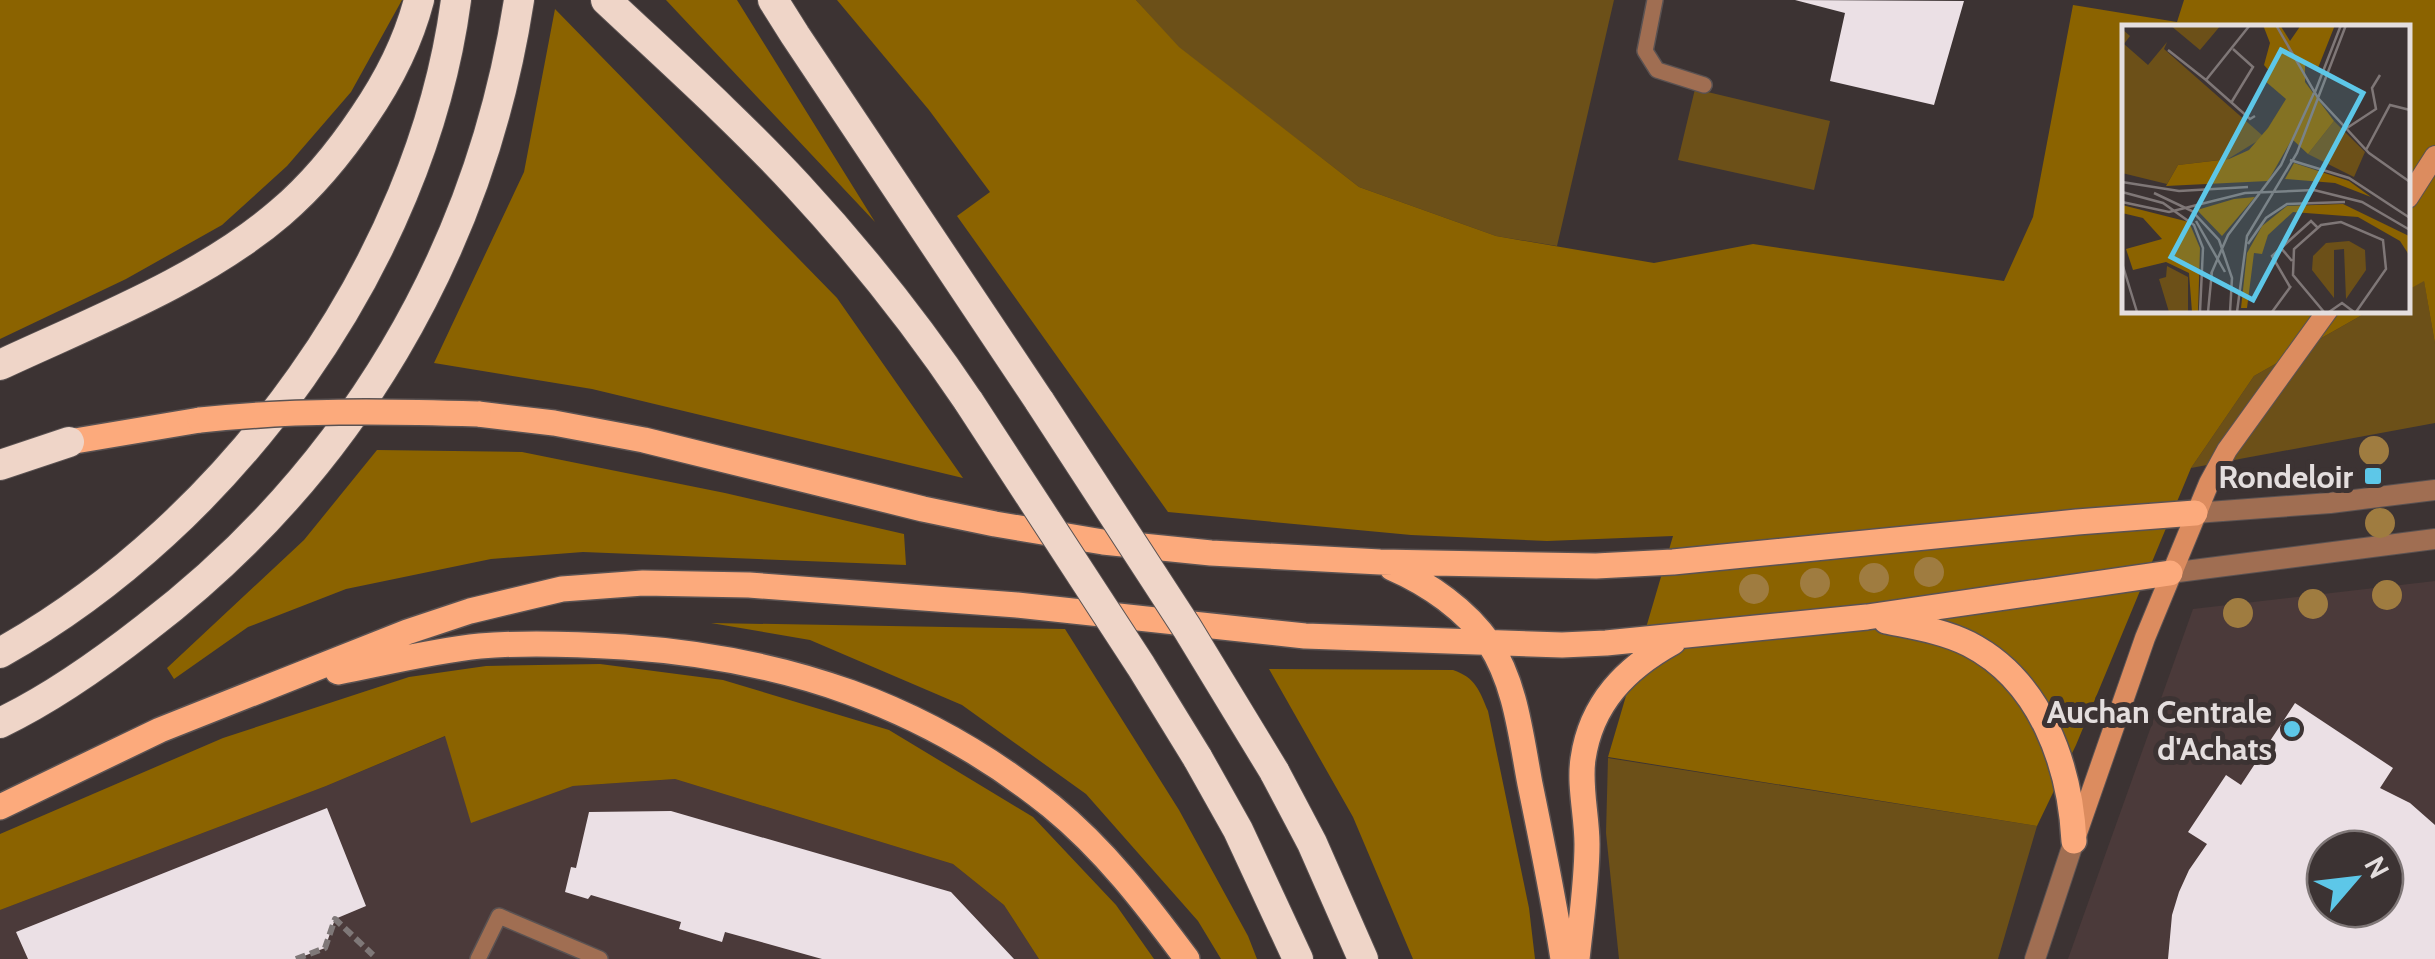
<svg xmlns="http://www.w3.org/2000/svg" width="2435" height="959" font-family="Cabin,sans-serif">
<rect width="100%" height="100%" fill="#3c3333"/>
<path fill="#4b3a3a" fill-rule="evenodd" d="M2435,581V959H2068L2193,609ZM2325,849H2385V909H2325Z
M446,736L471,822L573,786L675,779L953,864L1004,905L1039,959H0V910L326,786Z"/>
<path fill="#6c5018" d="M1136,0H1614L1557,246L1496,236L1359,187L1178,47Z
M1695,89L1830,121L1814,190L1678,160Z
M2424,280L2435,344V423L2191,468L2254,376L2371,310H2408V290Z
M1608,758L2037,826L1998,959H1619L1606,833Z"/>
<path fill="#8b6300" d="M0,0H402L351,92L287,166L222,225L126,279L0,339Z
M666,0H737L875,222L681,16Z
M837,0H1136L1179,47L1359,187L1496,236L1654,263L1753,244L2004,281L2033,217L2073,5L2177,22L2184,0H2435V344L2424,281L2408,290V28H2125V310H2371L2254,376L2191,468L2076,745L2037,826L1608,757L1673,536L1547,541L1411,535L1168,512L957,216L990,192L929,110Z
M555,9L837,298L963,478L592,389L434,363L524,172Z
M377,450L522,452L725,493L904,534L906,565L583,552L491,559L346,589L248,627L174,679L167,668L304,540Z
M711,623L1065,629L1179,810L1248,936L1257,959H1221L1198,921L1086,794L962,705L810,640Z
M600,664L723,680L889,730L1033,817L1116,905L1154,959H1039L1004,905L953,864L675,779L573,786L471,823L445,736L326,786L0,910V834L223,738L409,677L486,666Z
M1269,669L1453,670C1476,678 1479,690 1488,711L1529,908L1535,959H1413L1353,817Z"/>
<path fill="#ebe0e5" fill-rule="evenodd" d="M1795,0L1964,1L1934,105L1830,81L1845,13Z
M2295,703L2393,768L2380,788L2410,803L2435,825V959H2168L2172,915L2179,892L2189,870L2207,844L2188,832L2226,775L2241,785ZM2325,849H2385V909H2325Z
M327,808L366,906L335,919L325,948L296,959H28L16,932Z
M671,811L951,892L1014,959H822L725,932L722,942L679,929L681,922L591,895L588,899L565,892L571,867L576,868L589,812Z"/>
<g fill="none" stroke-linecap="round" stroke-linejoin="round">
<g stroke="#5a5252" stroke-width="18">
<path id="lane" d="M1655,0L1645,51L1657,70L1704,85
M478,959L499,916L600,959"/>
</g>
<g stroke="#5a5252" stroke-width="22">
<path id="street" d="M2195,513L2330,503L2435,490
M2170,573L2435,539
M2035,959L2074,841"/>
</g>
<g stroke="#5a5252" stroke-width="22">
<path id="secondary" d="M2408,198L2435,156
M2076,836L2145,638L2209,483L2227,450L2328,310"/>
</g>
<g stroke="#5a5252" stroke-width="28">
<path id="primary" d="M478,414L554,423L644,440L923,509L995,524L1103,542L1211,553L1380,562L1596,566L1673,562L2077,522L2195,513
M69,442L200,420
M1392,568C1429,584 1466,610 1489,643C1516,684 1521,737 1530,784C1542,842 1554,900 1563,959
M1886,621C1915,627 1943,631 1969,644C2041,681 2070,765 2074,841
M338,672C384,663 432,651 480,646C528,642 576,644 624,647C785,658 924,704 1051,806C1105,850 1146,904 1187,959
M0,807L160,730L407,632L470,611L562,589L643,583L749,585L1017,605L1305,636L1562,645L1606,643L1867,617L2170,573
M1577,959C1581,921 1587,882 1587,844C1587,816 1579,786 1583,759C1591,703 1626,668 1673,642"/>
</g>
<g stroke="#5a5252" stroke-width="32">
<path id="highway" d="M606,0C671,61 738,121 798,186C860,253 918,326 969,402
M773,0L795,35L1040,402
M0,365C92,322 202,280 280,213C313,185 340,152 364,116C388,81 408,42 419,0
M0,465L69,442
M0,653C231,524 421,263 456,0
M0,723C52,698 100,664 146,628C349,473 480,253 519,0
M1197,757L1238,830L1298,959
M1274,771L1312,843L1363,959"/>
</g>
<path stroke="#7f7878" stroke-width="6" stroke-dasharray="10 5" stroke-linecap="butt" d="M296,959L325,948L335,919L373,955"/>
<use href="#lane" stroke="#a06e52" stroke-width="15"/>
<use href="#street" stroke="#a06e52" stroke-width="20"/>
<use href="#secondary" stroke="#dc8c5f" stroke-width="20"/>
<use href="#primary" stroke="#fcaa7c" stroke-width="25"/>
<use href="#highway" stroke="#efd5c8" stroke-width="30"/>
<g stroke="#5a5252" stroke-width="28" stroke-linecap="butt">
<path id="primary-bridge" d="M200,420C293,410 385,411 478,414"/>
</g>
<g stroke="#5a5252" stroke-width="32" stroke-linecap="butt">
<path id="highway-bridge" d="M969,402L1141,666L1197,757
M1040,402L1187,628L1274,771"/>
</g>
<use href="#primary-bridge" stroke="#fcaa7c" stroke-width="25"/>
<use href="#highway-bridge" stroke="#efd5c8" stroke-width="30"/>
</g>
<g fill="#9f7c40">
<circle cx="2374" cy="451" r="15"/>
<circle cx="2380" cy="523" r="15"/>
<circle cx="1929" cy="572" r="15"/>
<circle cx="1874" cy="578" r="15"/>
<circle cx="1815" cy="583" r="15"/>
<circle cx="1754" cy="589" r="15"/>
<circle cx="2387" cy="595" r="15"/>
<circle cx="2313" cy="604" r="15"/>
<circle cx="2238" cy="613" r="15"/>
</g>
<g fill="#5dc7e8" stroke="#3c3333" stroke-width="4">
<rect x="2363" y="466" width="20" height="20" rx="5"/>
<circle cx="2292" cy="729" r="10"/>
</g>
<g text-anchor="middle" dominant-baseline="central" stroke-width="10" stroke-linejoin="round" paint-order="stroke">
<g font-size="32" font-weight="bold" fill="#e4dede" stroke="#3c3333" text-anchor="end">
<text x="2353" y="476">Rondeloir</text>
<text x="2272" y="711">Auchan Centrale<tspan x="2272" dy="37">d'Achats</tspan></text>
</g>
</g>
<g transform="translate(2122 25)">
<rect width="288" height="288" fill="#3c3333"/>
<path d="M48,0H99L78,25ZM0,4L8,11L2,19L26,40L45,17L42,24L141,111L137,115L106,134L56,140L45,159L0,148ZM212,96L243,127L232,152L186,129ZM227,216L243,225L244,245L224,274L222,224L212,225V273L190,245L191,231L204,218ZM45,241L66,252V287H47L37,254L44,252Z" fill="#6c5018"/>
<path d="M141,0H158L168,16L179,0H213L196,43L183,39V57L212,96L186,129L170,114L146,156L44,161L56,140L107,134L127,125L146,103L164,74L143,56L149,48L142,40L148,18ZM172,138L227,156L249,172L213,158L163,154ZM133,172L100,211L75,185L112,174ZM221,179L287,211V230L278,216L236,192L171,187L146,210L140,229L132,228L125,283H119L125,228L140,201L165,181ZM0,180L67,197L78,223L76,287H70L67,248L44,237L11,245L4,224L40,214L21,193L0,188Z" fill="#8b6300"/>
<path fill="none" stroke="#7f7777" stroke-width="2.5" d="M154,0L196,73L247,128L288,157M46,25L84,55L128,0M84,55L128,94L133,91M193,67L219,0M196,73L224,0M109,78L131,42L111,24M225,103L254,84L250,63L258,50M244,125L268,80L288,85M168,135L227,153L288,193M0,157L57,166L126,162M0,167L41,178L72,200L81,223L78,287M32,168L70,186L97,215L110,253L108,287M0,177L47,187L123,168L192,165L240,177L288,205M74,196L103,247M126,219L144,193L165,179L223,177M159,223L150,231L168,262M170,236L159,223L189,196L196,203M0,238L15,287M89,249L106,210L159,140L192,68M86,287L90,246M115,287L125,211L175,128L196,73M150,287L169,261M202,287L171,250L172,224L199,200L219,197L261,215L264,244L234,287M207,287L220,278L232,287"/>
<path fill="#5dc7e8" fill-opacity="0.15" stroke="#5dc7e8" stroke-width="5" d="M159,25L241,68L131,275L49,232Z"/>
<rect width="288" height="288" fill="none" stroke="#e4dede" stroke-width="5"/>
</g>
<g transform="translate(2355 879) rotate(62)"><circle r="48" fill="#3c3333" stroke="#7f7777" stroke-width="2.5"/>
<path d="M0-8L18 38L0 25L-18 38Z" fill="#5dc7e8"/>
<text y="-15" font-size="28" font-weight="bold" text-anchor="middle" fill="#e4dede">N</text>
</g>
</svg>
